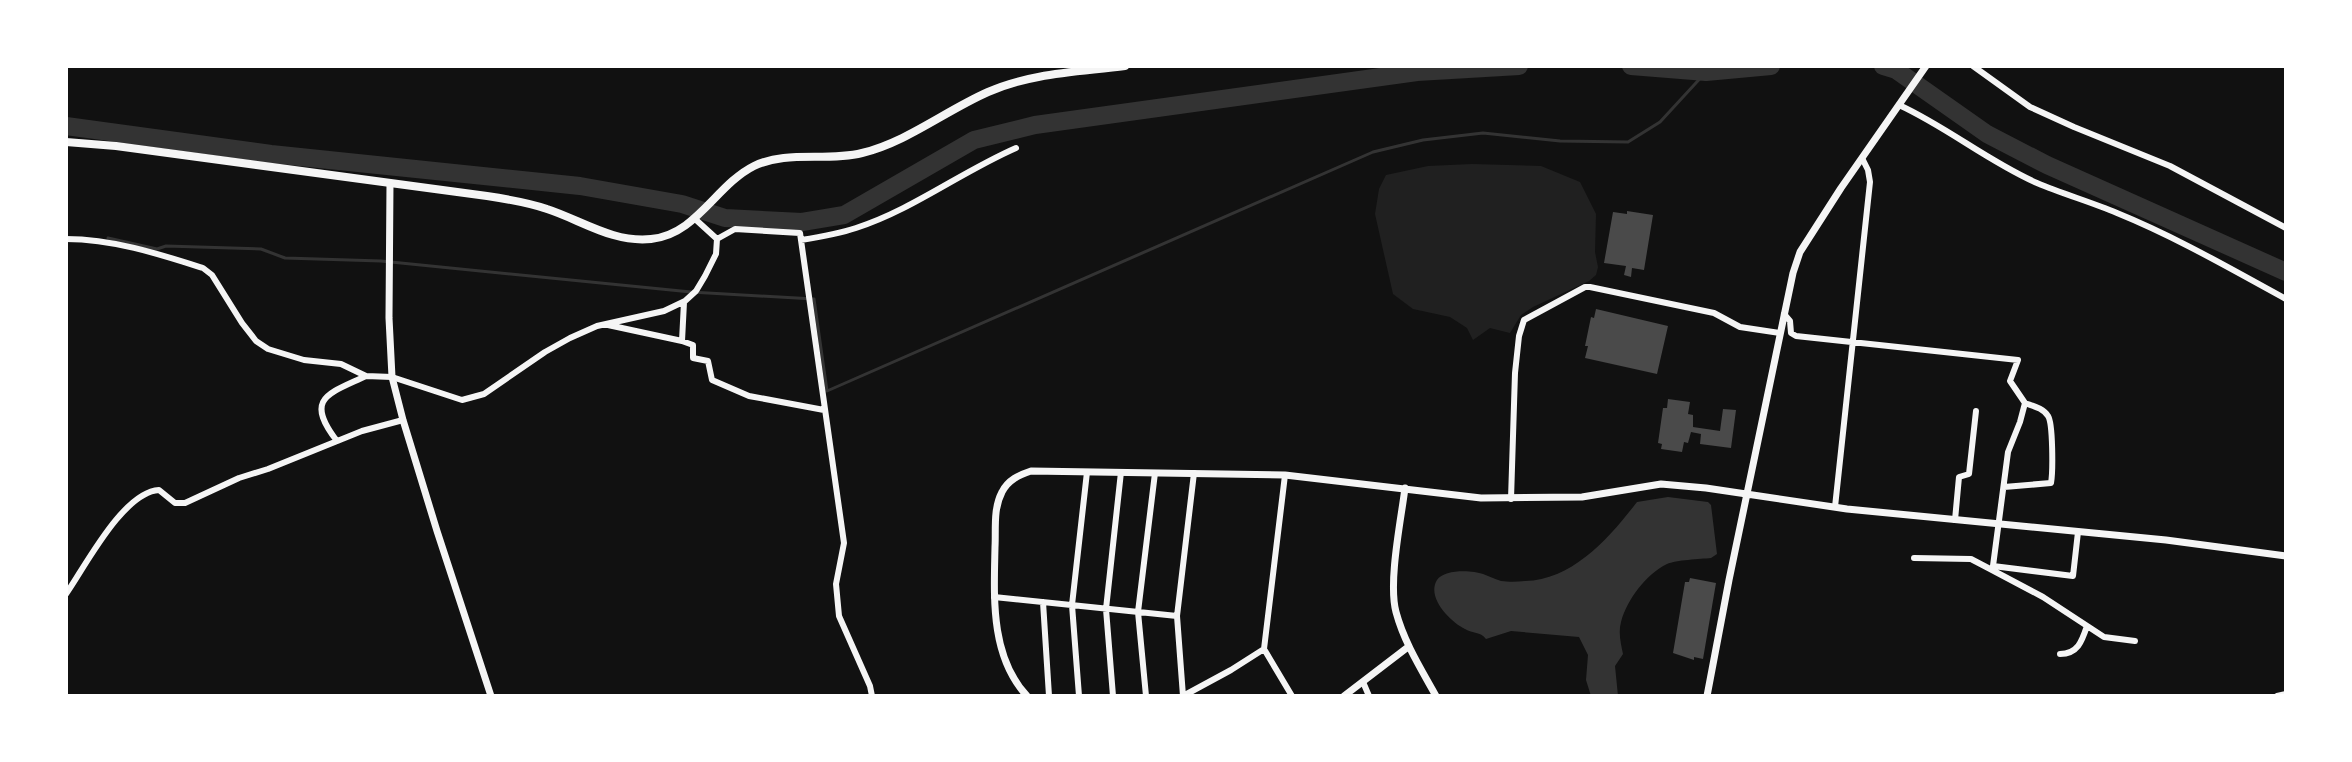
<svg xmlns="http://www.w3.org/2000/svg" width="2352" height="762" font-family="Mulish,sans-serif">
<rect width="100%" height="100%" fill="#111"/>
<path fill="#202020" d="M1472,164L1541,166L1580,182L1596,214L1595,252L1598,267L1596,275L1589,281L1533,307L1521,315L1510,333L1490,328L1473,340L1467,328L1450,317L1413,309L1393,294L1375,214L1379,189L1386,175L1428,166Z"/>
<path fill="#333" d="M1668,497L1708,502L1711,505L1717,554L1711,558C1700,559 1676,560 1667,564C1646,574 1627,600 1621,622C1618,633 1621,644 1623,654L1615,666L1618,696H1591L1586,680L1588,655L1579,637L1511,631L1486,639C1480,631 1473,634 1465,629C1451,622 1426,598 1437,580C1444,569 1472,570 1483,574C1489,576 1494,579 1501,581C1508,582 1517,582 1525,581C1573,580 1610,537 1637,502Z"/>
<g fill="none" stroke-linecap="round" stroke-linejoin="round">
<path stroke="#333" stroke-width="3" d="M108,238L157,249L166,246L261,249L285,258L381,261L691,292L814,299L827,391L1373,152L1423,140L1483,133L1560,141L1628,142L1660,122L1706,72"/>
<path stroke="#333" stroke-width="18" d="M1631,66L1706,72L1771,66
M1883,66L1896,70L1987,134L2047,165L2286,272
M66,126L271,154L580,186L682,204L725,218L802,222L844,215L974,140L1035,125L1417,72L1519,66"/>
</g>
<path fill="#4a4a4a" d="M1627,211L1653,215L1644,270L1632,268L1631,277L1624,275L1626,266L1604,263L1613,212L1627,214Z
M1596,309L1668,326L1657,374L1585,358L1588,346H1585L1591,317L1594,318Z
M1668,399L1690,402L1688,414L1693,415V427L1720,431L1723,409L1736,410L1731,448L1700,444L1701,434L1691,432L1688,443L1684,442L1682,452L1661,449L1662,444L1658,443L1663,408H1667Z
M1690,578L1716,583L1703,659L1694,657V660L1673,653L1685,582H1689Z"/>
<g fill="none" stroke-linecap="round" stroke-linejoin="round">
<path stroke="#f5f5f5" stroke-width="6" d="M1973,66L2030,107L2074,127L2170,166L2286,228
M1899,105C1947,127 1989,162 2037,183C2063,194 2091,202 2117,213C2176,237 2231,269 2286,299
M66,239C113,239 159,254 203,268L212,275L242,323L256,341L268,349L304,360L341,364L366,376L392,377L462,400L484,394L545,352L570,338L597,326L664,311L685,301L696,291L705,276L716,254L717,239L694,218
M717,239L735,229L800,233L844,543L836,584L839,616L870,686L872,696
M801,240C820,237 838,234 856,228C912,210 961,172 1016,148
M684,302L682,341L693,345V358L708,361L712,380L749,396L824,410
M1784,314L1790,321L1791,333L1796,336L2018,360L2010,381L2025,403L2020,422L2008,452L1993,566L2073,576L2078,532
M608,325L682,341
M337,441C304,398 328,394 366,376
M1194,473L1177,616L1183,696L1231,670L1264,649L1285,475
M2004,487L2051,483C2053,472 2053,423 2048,416C2043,408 2033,406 2025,403
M1511,499L1515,373L1519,336L1524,320L1585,287H1590L1714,313L1740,327L1780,333
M1835,507L1870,182L1868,170L1862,158
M1955,520L1959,477L1969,474L1976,411
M1914,558L1971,559L1992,570
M1993,566L1992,570L2043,597L2104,637L2135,641
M66,594C85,567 123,492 159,490L175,503H185L239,478L268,469L362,431L403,420
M994,597L1177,616
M1043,602L1049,696
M1264,649L1292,696
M2060,654C2078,654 2082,641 2087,626
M1363,682L1369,696
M1079,696L1072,605L1087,472
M1113,696L1106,609L1121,472
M1146,696L1138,612L1155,473
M2277,696L2286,694"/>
<path stroke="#f5f5f5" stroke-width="7" d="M390,183L389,318L392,377L403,420L437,531L491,696
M1405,488C1401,520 1388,582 1396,612C1404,642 1421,669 1436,696
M1027,696C990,656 994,597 995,547C996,529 993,509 1002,492C1008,480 1019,475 1031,471L1285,475L1481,498L1582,497L1661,484L1706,488L1847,509L2166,540L2286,556
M1344,696L1408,647
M1707,696L1729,580L1793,273L1800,252L1841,188L1926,66"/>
<path stroke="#f5f5f5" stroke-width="8" d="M66,142L116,146L487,196C507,199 527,202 547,209C581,220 613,243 651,239C696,235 716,185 754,166C787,150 826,162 862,153C907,142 945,111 988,92C1030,73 1080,72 1125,66"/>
</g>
<rect width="2352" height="762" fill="none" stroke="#ffffff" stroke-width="136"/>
</svg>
